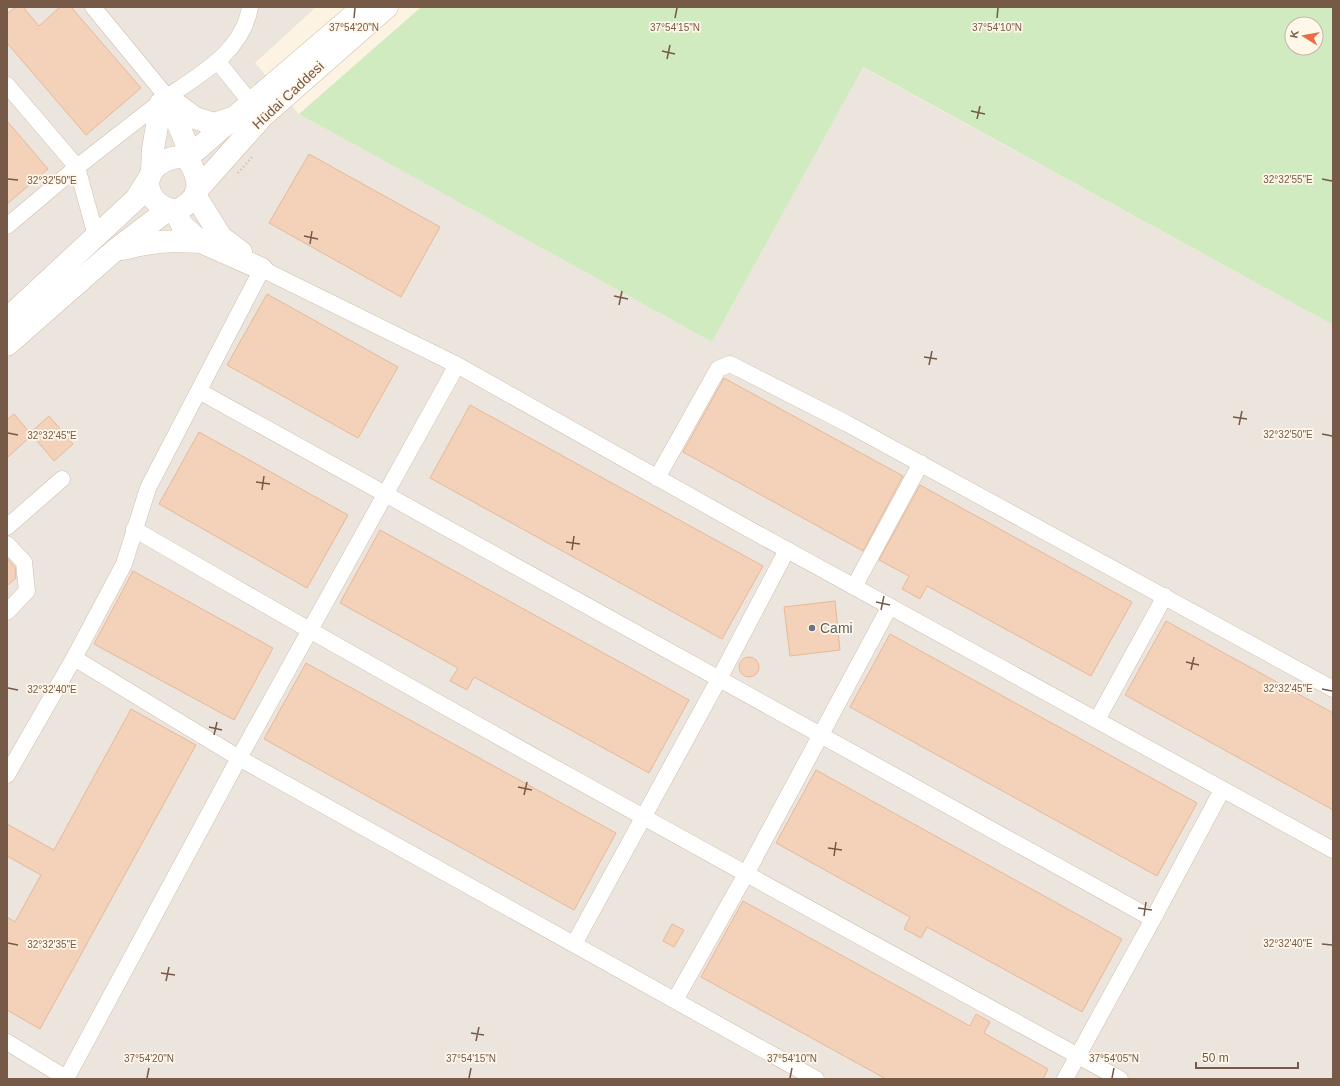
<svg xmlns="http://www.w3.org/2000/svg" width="1340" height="1086" font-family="Helvetica,sans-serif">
<rect width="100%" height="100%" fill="#fdf3e2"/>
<path fill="#ece5dd" d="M7,7H316L255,63L299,114L712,342L862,67L1333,325V1079H7Z"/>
<path fill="#d1ebc0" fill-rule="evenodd" d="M421,7H1333V325L863,67L712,342L299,114ZM1292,24H1316V48H1292Z"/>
<path fill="#f4d1b9" stroke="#e7b898" d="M16,7H23L39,26L60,7H71L141,88L86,135L7,43V14Z
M7,121L48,169L7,204Z
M309,154L440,227L401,297L269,223Z
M267,294L398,367L358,438L227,365Z
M724,378L903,476L863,551L683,452Z
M470,405L763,566L722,639L430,478Z
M14,414L30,433L49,416L73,444L54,461L32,435L7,458V420Z
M199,432L348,515L307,588L159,504Z
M920,485L1132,602L1091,676L927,586L920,599L902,589L909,576L879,560Z
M380,530L689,700L649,773L474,677L467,690L450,681L458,668L340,603Z
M7,558L15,567L16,578L7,586Z
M133,571L273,648L234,720L94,644Z
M835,601L840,650L790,656L784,607Z
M1166,621L1333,713V810L1125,695Z
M890,634L1197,803L1157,876L850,707Z
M739 667a10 10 0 1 1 20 0a10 10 0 1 1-20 0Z
M306,663L616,833L574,910L264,739Z
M131,709L196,745L40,1029L7,1010V917L15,922L41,875L7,856V824L54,850Z
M816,770L1122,939L1082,1012L927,927L921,938L904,929L910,917L776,843Z
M743,901L970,1026L976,1014L990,1022L984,1033L1048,1069L1043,1079H886L701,977Z
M672,924L684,930L674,947L663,941Z"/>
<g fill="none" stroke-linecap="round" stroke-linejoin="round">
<g stroke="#d1bdab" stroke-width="17">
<path id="street" d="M218,62L252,104
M7,85L77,167L96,236
M167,97C201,74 243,51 250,7
M7,226L77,167L167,97L93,7
M199,391L1153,919
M657,478L718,369L730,364L846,423L1333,689
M7,527L62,479
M134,529C459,718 790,898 1120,1079
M7,544L24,562L27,591L7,612
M854,587L921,463
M74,658L239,758L816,1079
M1097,720L1165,596
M7,775L74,658L124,564L148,488L262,269L457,365L738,523L1333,850
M574,944L719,679L787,550
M675,1000L746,874L890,606
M7,1042L66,1078
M66,1079L239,758L457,365
M1065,1079L1153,919L1222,790"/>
</g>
<g stroke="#d4bda8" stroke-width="23">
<path id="secondary" d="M167,97L195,118L214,124L235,117
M167,98L187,145L183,158
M178,157L187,158C202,181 203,199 175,211C137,202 141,162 178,157Z
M187,158L363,7
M152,171L153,149L161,103
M197,190L263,116L387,7
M195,195L221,237L241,252
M175,211L182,225L201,242L262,269
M123,249C152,241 171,240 201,242
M7,319L136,199L149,178
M7,345L114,251L169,209"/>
</g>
<path stroke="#d9b59c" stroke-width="2.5" stroke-dasharray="1 3" stroke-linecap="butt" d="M238,173L253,156"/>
<use href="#street" stroke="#fff" stroke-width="16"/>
<use href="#secondary" stroke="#fff" stroke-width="22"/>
</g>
<path fill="none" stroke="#765947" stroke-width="1.5" d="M354,18L355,8M675,18L677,8M997,18L998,8M662,51L675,54M667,59L670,45M971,111L985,114M977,119L980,106M8,179L18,180M1322,179L1332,181M304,236L318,239M310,244L312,231M614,296L628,299M619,305L622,291M924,357L937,359M929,365L932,351M1233,417L1247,419M1239,425L1242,411M8,433L18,435M1322,434L1332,436M256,482L270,484M262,490L264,476M566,542L580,544M572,550L574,536M876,602L890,605M881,610L884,596M1186,662L1199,665M1191,670L1194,657M8,688L18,690M1322,689L1332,691M209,727L222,730M214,735L217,722M518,787L532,790M524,795L527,782M828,848L842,850M834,856L836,842M1138,908L1152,910M1144,916L1146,902M8,943L18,945M1322,944L1332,945M161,973L175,975M166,981L169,967M471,1033L484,1035M476,1041L479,1027M147,1078L149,1068M469,1078L471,1068M790,1078L792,1068M1112,1078L1114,1068"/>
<circle fill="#6b7280" stroke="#fff7e9" stroke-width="1.5" cx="812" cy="628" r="4"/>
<g text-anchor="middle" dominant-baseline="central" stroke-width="3.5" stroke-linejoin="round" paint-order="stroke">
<g font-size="14" fill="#765947" stroke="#fff7e9">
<text transform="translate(288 95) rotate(-43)">Hüdai Caddesi</text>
</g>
<g font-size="14" fill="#5b616d" stroke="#fff7e9" text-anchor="start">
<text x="820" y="628">Cami</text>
</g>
</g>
<g font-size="10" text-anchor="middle" fill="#765947" stroke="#fff7e9" stroke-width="3.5" stroke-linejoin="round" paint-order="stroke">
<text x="354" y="31">37°54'20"N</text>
<text x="675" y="31">37°54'15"N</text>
<text x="997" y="31">37°54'10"N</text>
<text x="1288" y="183">32°32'55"E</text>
<text x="52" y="184">32°32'50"E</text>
<text x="1288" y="438">32°32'50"E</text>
<text x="52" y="439">32°32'45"E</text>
<text x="1288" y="692">32°32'45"E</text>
<text x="52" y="693">32°32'40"E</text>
<text x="1288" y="947">32°32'40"E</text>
<text x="52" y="948">32°32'35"E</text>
<text x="149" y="1062">37°54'20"N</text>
<text x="471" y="1062">37°54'15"N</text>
<text x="792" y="1062">37°54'10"N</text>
<text x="1114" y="1062">37°54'05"N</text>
</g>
<rect width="1340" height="1086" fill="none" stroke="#765947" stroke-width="16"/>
<g transform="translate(1304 36) rotate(281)"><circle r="19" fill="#fff7e9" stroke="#c8b8a8"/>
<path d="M0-3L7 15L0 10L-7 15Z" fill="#ec6b42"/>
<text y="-6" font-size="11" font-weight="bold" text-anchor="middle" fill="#765947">K</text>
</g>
<path d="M1196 1062v6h102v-6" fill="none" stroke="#765947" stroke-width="2"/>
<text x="1202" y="1062" font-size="12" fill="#765947" stroke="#fff7e9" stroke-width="3" paint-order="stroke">50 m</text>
</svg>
